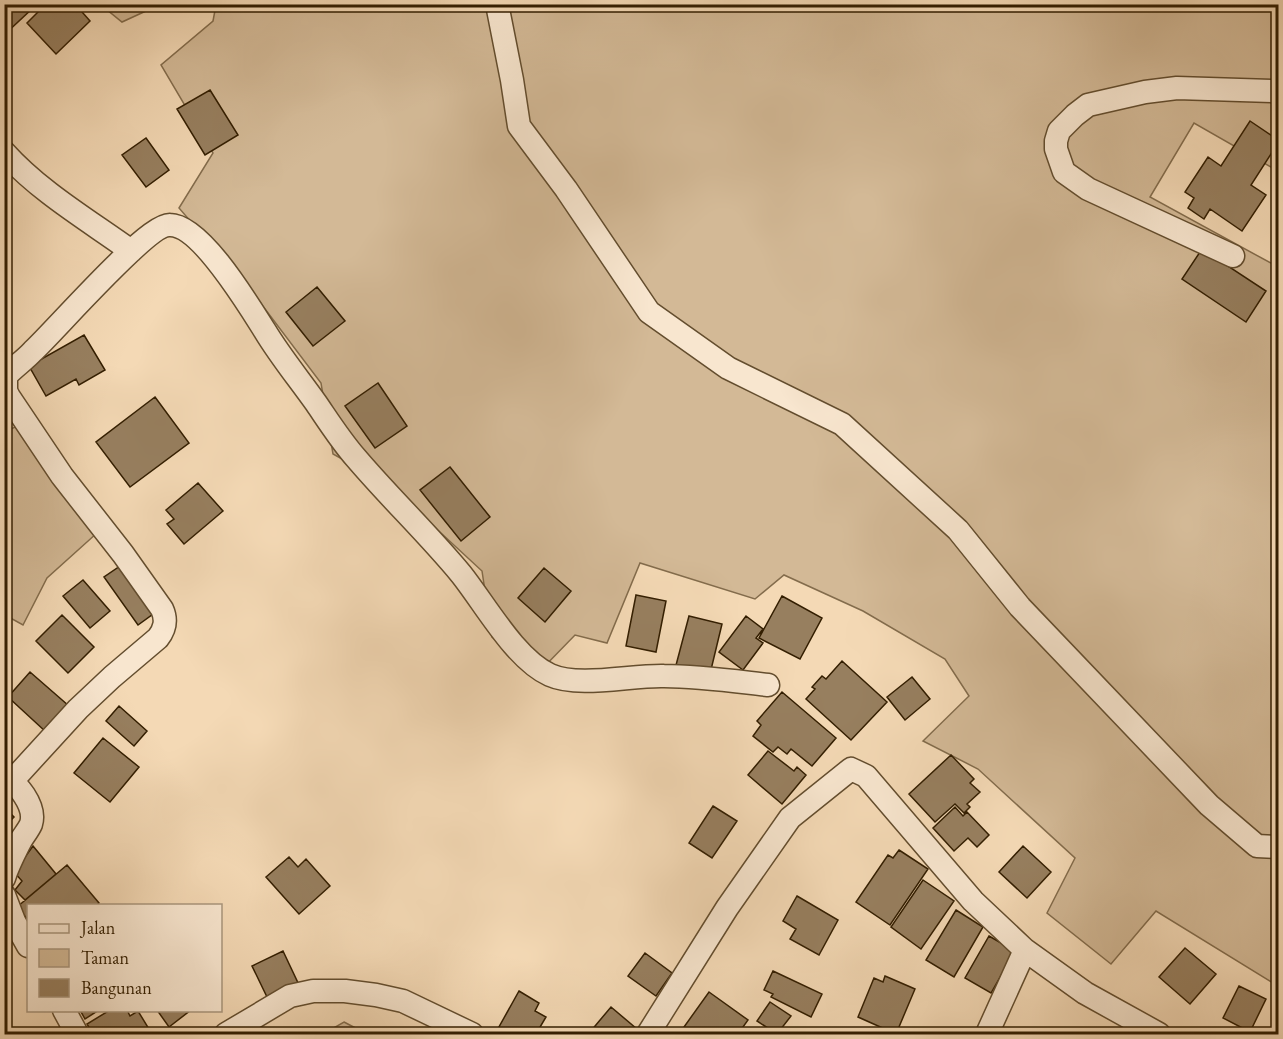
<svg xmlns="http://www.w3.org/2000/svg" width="1283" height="1039" font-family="'EB Garamond',serif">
<rect width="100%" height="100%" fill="#f4d9b5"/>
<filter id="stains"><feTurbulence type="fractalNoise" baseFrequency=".00333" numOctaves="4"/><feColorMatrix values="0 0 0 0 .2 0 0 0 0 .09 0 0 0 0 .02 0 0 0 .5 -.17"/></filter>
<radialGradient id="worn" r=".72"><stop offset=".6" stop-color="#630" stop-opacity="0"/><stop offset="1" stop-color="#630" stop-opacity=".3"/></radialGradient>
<path fill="#d3b996" stroke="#836c4c" stroke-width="1.5" d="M101,5H159L122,22Z
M216,5H1278V171L1194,123L1150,197L1278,267V986L1156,911L1111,964L1047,913L1075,858L978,769L923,741L969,696L945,659L863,611L784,575L755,599L640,563L607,643L575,635L539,672L492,637L482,571L389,485L333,454L321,383L259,301L179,208L213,153L161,65L213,21Z
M33,418L107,524L47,578L23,625L5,615V432Z
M344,1022L367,1034H323Z"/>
<path fill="#977f5f" stroke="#331e01" stroke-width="1.5" d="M4,4H34L35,6L4,35Z
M46,4H75L90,21L56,54L27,23Z
M210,90L238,135L205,155L177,109Z
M1250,121L1278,140V143L1251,185L1266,195L1242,231L1210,209L1204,219L1188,208L1194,198L1185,192L1208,157L1221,166Z
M146,138L169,170L146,187L122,155Z
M1202,249L1266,291L1246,322L1182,279Z
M317,287L345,321L313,346L286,312Z
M84,335L105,370L79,385L76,379L46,396L29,366Z
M378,383L407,426L375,448L345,406Z
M155,397L189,443L130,487L96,442Z
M450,467L490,517L461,541L420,490Z
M198,483L223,511L184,544L167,524L174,519L166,510Z
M126,562L160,609L138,625L104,577Z
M544,568L571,591L545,622L518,598Z
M83,580L110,611L90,628L63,596Z
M636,595L666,601L656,652L626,646Z
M782,596L822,618L800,659L759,638Z
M62,615L94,647L68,673L36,641Z
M689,616L722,624L709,678L675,669Z
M746,616L763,629L756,638L763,643L743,670L719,652Z
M842,661L887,702L851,740L806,699L815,689L812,687L822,676L826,679Z
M30,672L69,706L46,732L8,697Z
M912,677L930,699L905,720L887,697Z
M782,692L836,738L812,766L791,749L787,754L778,747L773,752L753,736L761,725L757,721Z
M119,706L147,731L134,746L106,721Z
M103,738L139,767L110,802L74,773Z
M768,751L794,771L797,767L806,775L782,804L748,775Z
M951,755L974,779L970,783L980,792L967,804L970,807L964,813L955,804L935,822L909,794Z
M713,806L737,821L712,858L689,843Z
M4,807L14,817L4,827Z
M955,807L963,816L967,812L989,835L977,847L968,838L954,851L933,828Z
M33,846L56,874L25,900L15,890L22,881L14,872Z
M1023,846L1051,872L1027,898L999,872Z
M899,850L928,869L890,925L856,902L888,855L893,858Z
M289,857L298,867L306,859L330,886L299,914L266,877Z
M67,865L99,903L96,906H28V920L17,907Z
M923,880L954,901L921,949L891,927Z
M797,896L838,920L819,955L790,939L796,929L783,921Z
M956,910L983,927L954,977L926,960Z
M989,936L1015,951L991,993L965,978Z
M1185,948L1216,974L1190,1004L1159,977Z
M283,951L299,985L268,999L252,966Z
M645,953L672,973L656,996L628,976Z
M773,971L822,994L811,1017L771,997L773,994L764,990Z
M885,976L915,989L896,1034L858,1017L874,978L883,982Z
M1239,986L1266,999L1250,1032L1223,1018Z
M519,991L539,1003L535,1011L546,1017L536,1034H495Z
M709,992L748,1020L738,1034H679Z
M770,1002L791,1016L777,1034L757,1021Z
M611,1007L637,1029L632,1034H594L590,1032Z
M80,1010H99L85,1019Z
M110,1010H127L130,1016L138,1011L152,1034H93L87,1024Z
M157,1010H191L169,1027Z
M39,1028L42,1034H25Z"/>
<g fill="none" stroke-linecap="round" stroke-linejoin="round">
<g stroke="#634d2e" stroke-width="25">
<path id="minor" d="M497,4L512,80L519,126L566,189L649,312L728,368L842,424L958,530L1020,607L1209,805L1257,846L1278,847
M4,152C40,192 88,220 131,251
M1233,256L1088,189L1064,172L1056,149V141L1059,131L1075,115L1088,105L1145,92L1177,88L1272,91L1278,93
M4,772C16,784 37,805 31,824C29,829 24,835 21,840C15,852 8,865 4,878
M13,780L78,709L112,677L158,638C165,629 167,620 162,609L123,554L62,476L9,397L6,391V376C14,367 25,360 33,351C55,331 147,224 170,225C201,225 249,306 265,331C280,356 299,379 316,403C329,422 341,441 356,458C390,498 428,534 461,574C485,604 515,659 550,675C579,688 631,675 664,676C698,676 733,681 768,685
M4,895L14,921L28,946
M64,1010L77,1034
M226,1034L290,996L313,991H345L376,995L403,1001L472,1034
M648,1034L727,908L790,818L851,769L866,776L973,901L1025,950L1085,993L1159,1034
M987,1034L1025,950"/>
</g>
<use href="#minor" stroke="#f8e6cf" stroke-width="22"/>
</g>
<rect width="1283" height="1039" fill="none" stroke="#f4d9b5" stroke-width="24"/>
<rect x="6" y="6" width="1271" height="1027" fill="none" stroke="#331e01" stroke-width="3"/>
<rect x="12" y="12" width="1259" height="1015" fill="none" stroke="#331e01" stroke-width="1.5"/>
<rect x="27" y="904" width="195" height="108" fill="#f8e6cf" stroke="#a9967d" stroke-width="1.5"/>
<rect x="39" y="924" width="30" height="9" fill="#f8e6cf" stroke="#a9967d" stroke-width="1.5"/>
<text x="81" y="934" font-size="18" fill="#331e01">Jalan</text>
<rect x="39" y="949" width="30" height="18" fill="#d3b996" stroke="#a9967d" stroke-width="1.5"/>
<text x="81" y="964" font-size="18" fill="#331e01">Taman</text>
<rect x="39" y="979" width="30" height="18" fill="#977f5f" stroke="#a9967d" stroke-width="1.5"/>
<text x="81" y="994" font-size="18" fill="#331e01">Bangunan</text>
<rect width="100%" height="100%" filter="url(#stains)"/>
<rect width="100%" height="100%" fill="url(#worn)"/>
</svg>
